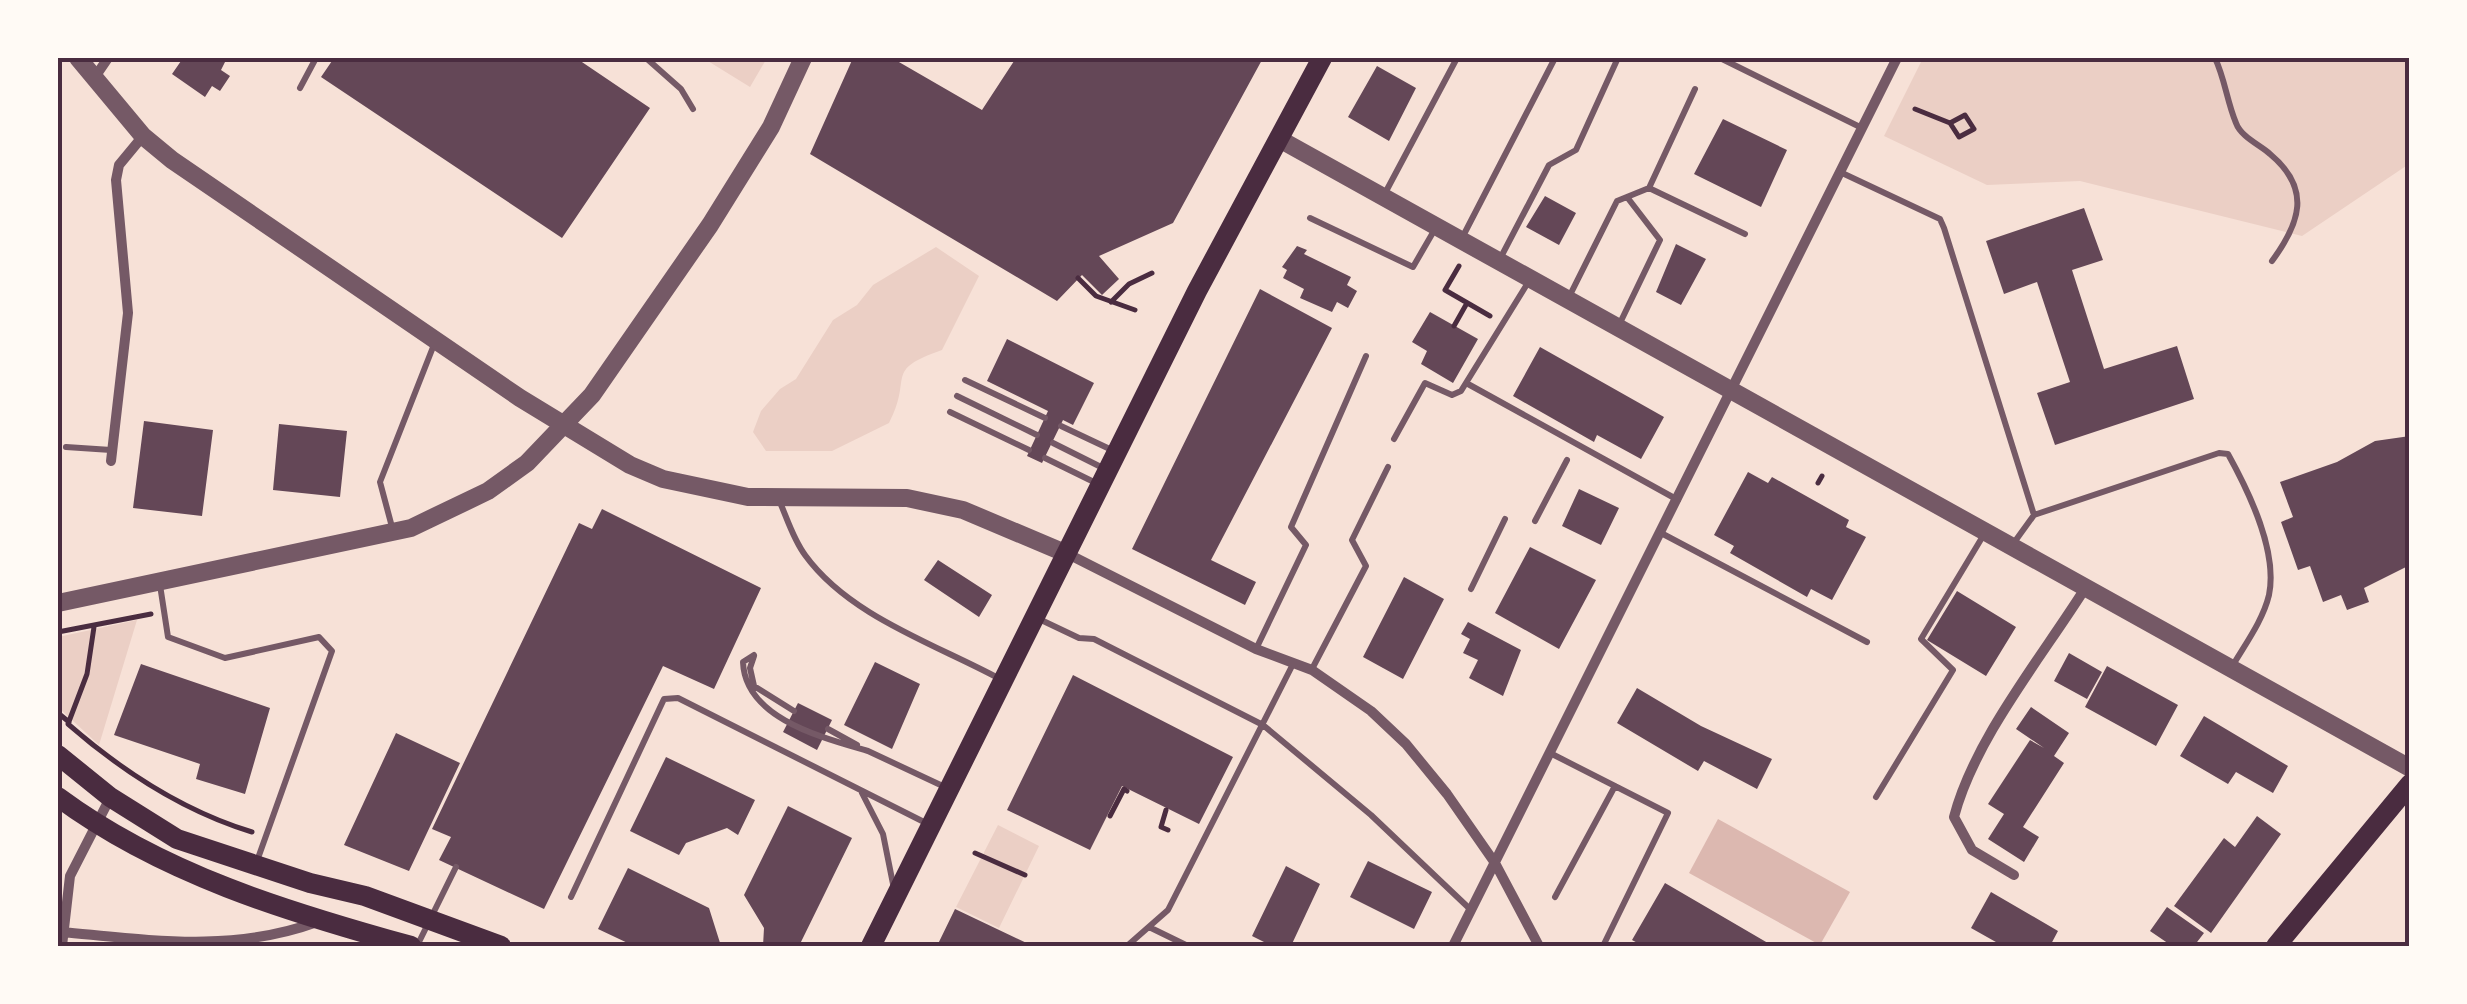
<svg xmlns="http://www.w3.org/2000/svg" width="2467" height="1004" font-family="Karla,sans-serif">
<rect width="100%" height="100%" fill="#f7e1d7"/>
<path fill="#ebcfc5" d="M703,58H767L750,87Z
M1923,58H2409V164L2302,236L2080,181L1987,185L1884,136Z
M936,247L979,276L942,350C882,371 914,376 889,423L832,451H766L753,432L761,411L780,389L796,379L833,320L857,305L873,285Z
M137,620L99,745L58,707V637Z
M998,825L1039,846L999,928L956,907Z"/>
<path fill="#dcb8b0" d="M1718,819L1850,892L1820,945L1689,873Z"/>
<path fill="#644757" d="M177,58H227L221,70L230,76L220,91L212,86L205,97L172,74L181,61Z
M334,58H576L650,108L562,238L321,77Z
M853,58H892L982,110L1016,58H1263L1173,223L1099,256L1119,279L1102,295L1082,275L1057,301L810,154Z
M1377,66L1416,88L1389,141L1348,117Z
M1723,119L1787,150L1761,207L1694,174Z
M1545,196L1576,213L1559,245L1526,227Z
M2084,208L2103,260L2072,270L2104,369L2177,346L2194,399L2055,445L2037,393L2070,382L2037,282L2004,294L1986,241Z
M1676,244L1706,259L1681,305L1656,292Z
M1297,246L1307,250L1304,254L1351,277L1347,285L1357,291L1348,308L1337,302L1332,312L1300,298L1304,289L1283,278L1287,270L1282,267Z
M1260,289L1332,328L1211,560L1256,582L1245,605L1132,549Z
M1430,312L1478,339L1453,383L1421,364L1427,351L1412,342Z
M1007,339L1094,383L1073,425L1063,420L1042,463L1027,456L1048,411L987,381Z
M1540,347L1664,417L1641,459L1597,435L1594,442L1513,396Z
M144,421L213,430L202,516L133,508Z
M279,424L347,431L340,497L273,490Z
M2410,436V565L2364,588L2369,602L2347,610L2341,595L2323,602L2310,566L2298,570L2281,522L2293,517L2280,482L2337,462L2375,441Z
M1748,472L1768,483L1772,477L1849,520L1846,527L1866,537L1832,600L1811,589L1807,597L1730,553L1734,546L1714,535Z
M1579,489L1619,508L1601,545L1562,526Z
M602,509L761,588L714,689L663,666L544,909L439,860L451,837L432,829L579,523L592,529Z
M1530,547L1596,580L1559,649L1495,613Z
M938,560L992,595L979,617L924,580Z
M1404,577L1444,599L1403,679L1363,657Z
M1957,591L2016,627L1986,676L1927,640Z
M1468,622L1521,650L1503,696L1469,678L1478,660L1463,653L1470,639L1461,634Z
M2069,653L2102,672L2087,699L2054,681Z
M875,662L920,684L892,749L844,725Z
M141,664L270,708L245,794L196,779L200,764L114,735Z
M2107,666L2178,705L2156,746L2085,707Z
M1073,675L1233,757L1199,824L1122,786L1090,850L1007,810Z
M1637,688L1701,726L1772,759L1757,789L1704,761L1698,771L1617,723Z
M798,703L832,720L817,750L783,732Z
M2031,707L2069,733L2054,756L2064,763L2023,827L2039,837L2024,862L1988,839L2004,814L1988,804L2030,740L2044,748L2016,729Z
M2204,716L2288,766L2273,793L2236,772L2228,784L2180,756Z
M396,733L460,763L409,871L344,845Z
M666,757L755,800L738,835L727,828L686,843L679,855L630,831Z
M788,806L852,838L799,946H763L764,928L744,895Z
M2257,816L2281,834L2211,933L2174,906L2224,838L2235,847Z
M1368,861L1432,892L1414,929L1350,897Z
M1286,866L1320,884L1291,946H1272L1252,936Z
M628,868L709,908L721,946H634L598,929Z
M1665,883L1773,946H1643L1632,940Z
M1991,892L2058,931L2050,946H2003L1971,928Z
M2167,907L2204,933L2194,946H2172L2150,931Z
M955,909L1033,946H937Z"/>
<g fill="none" stroke-linecap="round" stroke-linejoin="round">
<path stroke="#4a2c40" stroke-width="5" d="M1915,109L1950,123L1959,137L1974,129L1965,115L1950,123
M1459,266L1445,290L1490,316
M1078,278L1096,296L1135,310
M1111,302L1129,284L1152,273
M1454,326L1467,303
M1818,483L1822,476
M94,627L87,674L68,724C123,772 183,811 252,832
M58,632L151,614
M58,713L69,722
M1166,810L1161,827L1168,830
M1110,816L1124,789L1127,791
M975,853L1025,875"/>
<path stroke="#755966" stroke-width="6" d="M646,58L681,89L693,109
M1720,58L1860,127
M2215,58C2225,79 2227,102 2236,123C2241,137 2260,145 2270,154C2312,189 2300,223 2272,261
M300,88L316,58
M1840,172L1940,219L1944,228L2034,515
M1649,188L1745,234
M1383,197L1457,58
M1310,218L1413,267L1435,229
M1461,240L1555,58
M1501,257L1549,165L1576,150L1617,60
M1568,299L1617,201L1649,188L1695,89
M1620,323L1660,240L1627,197
M965,380L1045,418
M1468,384L1678,500
M957,396L1037,435
M950,412L1029,450
M1061,426L1114,451
M1394,439L1425,383L1452,395L1461,391L1529,281
M1053,443L1105,469
M66,447L111,450
M1045,458L1098,484
M779,500C787,518 793,539 805,555C849,616 935,644 998,678
M1535,521L1567,460
M392,527L380,482L435,342
M1663,534L1867,642
M2013,544L2034,515L2219,453L2228,454C2249,492 2278,551 2269,595C2263,620 2246,643 2233,665
M160,585L168,637L225,658L319,637L332,651L257,861
M1471,589L1505,519
M1039,619L1079,638L1094,639L1263,725L1371,815L1471,910
M1256,649L1306,545L1291,527L1366,356
M754,655L743,662C745,719 824,738 868,751
M754,656L750,668L754,686L794,711
M1312,669L1366,566L1352,540L1388,467
M828,729L857,745
M868,751L947,788
M1552,754L1668,813L1603,946
M862,793L883,834L894,889
M1876,797L1953,670L1921,639L1983,536
M571,897L664,699L678,698L926,823
M1555,897L1615,786
M1149,927L1188,946
M417,946L456,867
M1127,946L1168,910L1293,664"/>
<path stroke="#755966" stroke-width="10" d="M95,77L108,58
M111,461L128,313L116,180L119,165L143,136
M1066,553L1256,649L1312,670L1371,711L1406,744L1447,794L1495,863L1539,946
M2014,875L1972,850L1954,817C1974,740 2041,658 2084,590
M62,932C150,940 232,953 317,922
M62,946L70,876L110,798
M1453,946L1897,58"/>
<path stroke="#755966" stroke-width="18" d="M78,58L143,136L172,160L520,398L630,465L663,479L748,497L907,498L963,510L1065,553
M1281,140L2410,768
M58,603L411,528L488,491L527,463L592,395L710,225L771,127L803,58"/>
<path stroke="#4a2c40" stroke-width="20" d="M2276,946L2410,784"/>
<path stroke="#4a2c40" stroke-width="20" d="M58,755L110,797L177,839L310,883L365,896L501,946
M58,797C162,874 288,912 411,946
M871,946L1197,291L1322,58"/>
</g>
<rect width="2467" height="1004" fill="none" stroke="#fffaf5" stroke-width="120"/>
<rect x="60" y="60" width="2347" height="884" fill="none" stroke="#4a2c40" stroke-width="4"/>
</svg>
